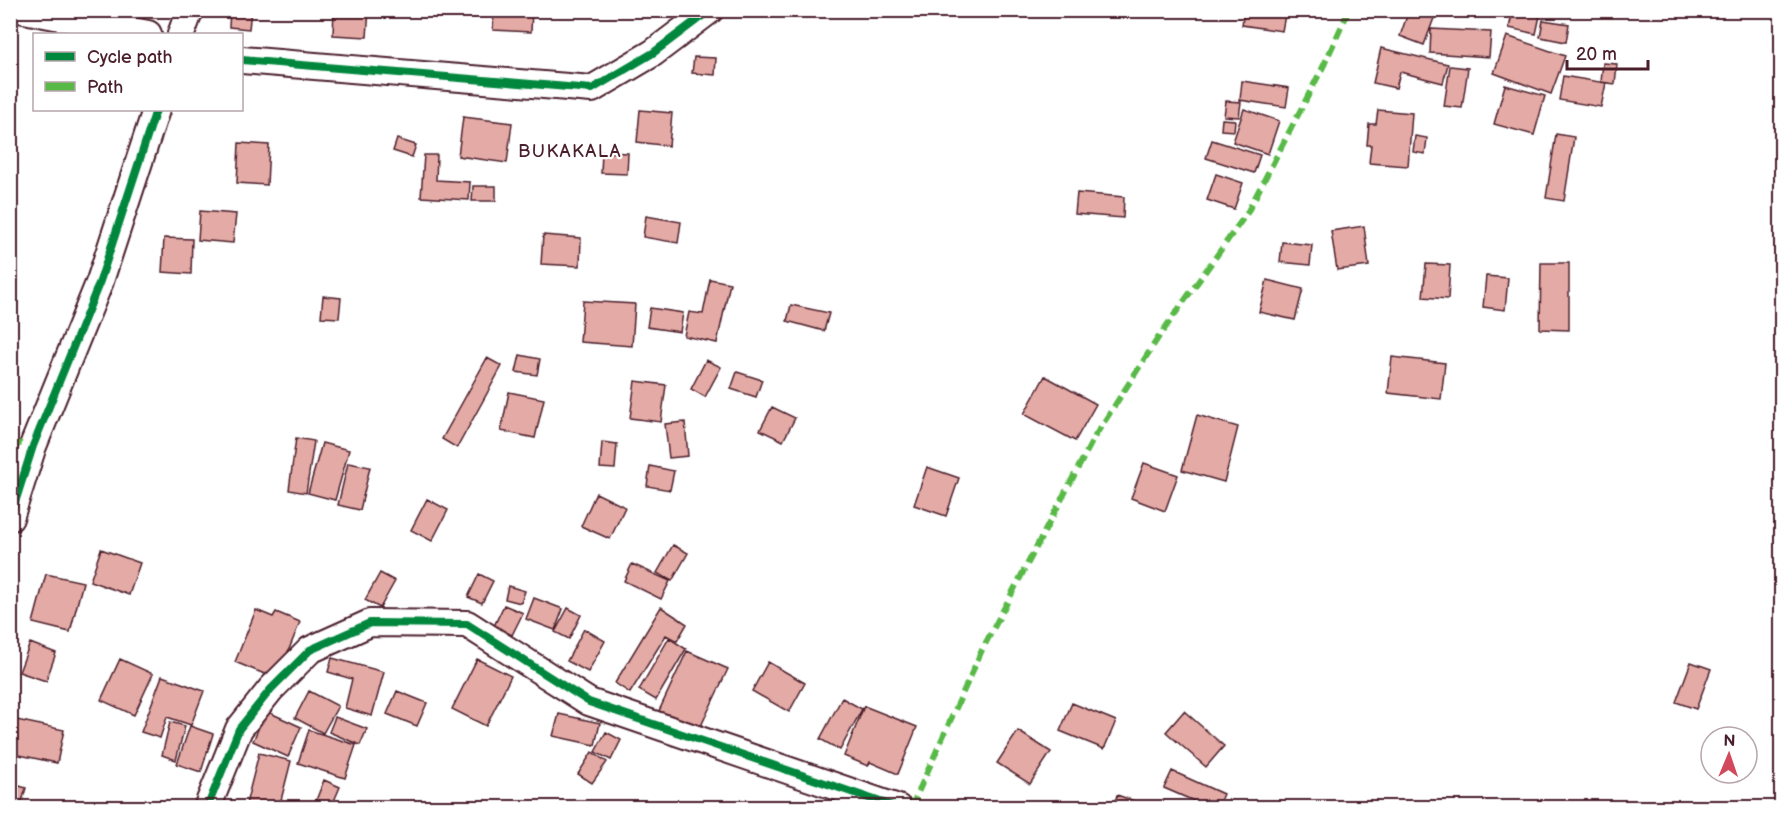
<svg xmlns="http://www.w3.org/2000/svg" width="1792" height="818" font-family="'Balsamiq Sans',sans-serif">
<rect width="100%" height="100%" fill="#fff"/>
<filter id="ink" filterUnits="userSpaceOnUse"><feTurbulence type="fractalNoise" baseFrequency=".0167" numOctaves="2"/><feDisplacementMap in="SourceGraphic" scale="12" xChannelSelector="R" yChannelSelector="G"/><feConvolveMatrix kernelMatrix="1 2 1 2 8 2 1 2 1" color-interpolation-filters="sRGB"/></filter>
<g filter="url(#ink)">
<path fill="#e4aaa5" stroke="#4a1f2b" stroke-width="1.5" d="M230,10H251L249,29L229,27Z
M334,10H369L367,37L333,35Z
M494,10H532L531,32L493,30Z
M1244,10H1286L1282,31L1242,25Z
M1409,10H1437L1424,45L1400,36Z
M1498,10H1511V15L1498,13Z
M1513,10L1541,11L1536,34L1509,28Z
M1543,20L1569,24L1566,42L1540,37Z
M1431,29L1491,32L1489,57L1430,53Z
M1507,36L1565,56L1551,94L1494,73Z
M1381,48L1448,64L1443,83L1400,72L1396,88L1373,83Z
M694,57L716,58L715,75L692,73Z
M1603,63L1617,64L1615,84L1601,82Z
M1450,66L1468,68L1462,108L1444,106Z
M1563,76L1606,83L1601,107L1559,100Z
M1242,81L1289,88L1286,107L1240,100Z
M1505,85L1545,96L1534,135L1494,124Z
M1226,101L1241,102L1239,117L1224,116Z
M1244,109L1279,121L1268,154L1233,142Z
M640,110L672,113L669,146L637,142Z
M1378,110L1412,113L1408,166L1369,163L1371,145H1367L1369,124H1376Z
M463,117L512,123L507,163L458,156Z
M1222,119L1235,120L1234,131L1221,130Z
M1556,134L1574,137L1564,201L1546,198Z
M1415,136L1427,138L1425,154L1413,152Z
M397,139L416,145L412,157L393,151Z
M1212,140L1260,155L1254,173L1206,158Z
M239,143L269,145L267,185L237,183Z
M602,152L628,153L627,174L601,173Z
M424,155H437L436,180L470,182L469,200L421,197Z
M1216,174L1243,183L1234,209L1207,200Z
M473,186H496V201H472Z
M1077,193L1124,197L1123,218L1075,214Z
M200,211L236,214L233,243L198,240Z
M646,216L681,222L678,243L643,237Z
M1364,226L1369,266L1337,270L1331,231Z
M543,235L581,238L580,266L541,264Z
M164,238L192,239L191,274L162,272Z
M1282,242L1312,245L1310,265L1280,262Z
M1541,263H1569V330L1540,329Z
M1426,264L1450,265L1448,299L1423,297Z
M1486,276L1508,278L1505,310L1483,307Z
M710,279L730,283L717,343L684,336L689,312L703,314Z
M1267,280L1303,289L1295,320L1259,312Z
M323,296L341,298L339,318L321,317Z
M583,301L635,304L632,346L580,342Z
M791,305L829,313L824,331L787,321Z
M650,308L683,313L680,332L647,327Z
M520,355L540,359L537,375L516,372Z
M1392,357L1445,363L1441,399L1388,393Z
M487,358L502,366L457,448L442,439Z
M706,360L721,367L705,397L691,389Z
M737,372L762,380L756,397L731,389Z
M1045,376L1096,404L1075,441L1024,414Z
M635,381L666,385L661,422L630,418Z
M509,392L544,399L535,438L501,431Z
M772,407L795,418L783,441L760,430Z
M1197,415L1238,427L1224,482L1182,470Z
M685,422L688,456L669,458L665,424Z
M296,438L314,441L306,493L289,490Z
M602,442L617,444L615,469L600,468Z
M322,443L349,450L335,500L308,493Z
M348,463L370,467L360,510L338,505Z
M1144,463L1178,475L1165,511L1131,498Z
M650,466L674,471L670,490L647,486Z
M927,467L959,478L946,516L914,505Z
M596,493L625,507L610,539L581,526Z
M427,499L448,510L432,541L411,530Z
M673,545L688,553L672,581L657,573Z
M101,549L140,563L129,595L90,581Z
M632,564L670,581L661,599L624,581Z
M380,573L395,581L380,608L365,600Z
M46,574L83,582L70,632L33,623Z
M479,574L493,581L482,603L468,597Z
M508,586L525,591L521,603L505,599Z
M534,598L563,609L555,630L526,619Z
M504,605L523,613L512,635L494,626Z
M661,607L687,624L677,641L666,635L630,693L615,683Z
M568,608L581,615L569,639L555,632Z
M256,610L273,617L276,612L300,622L277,679L235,662Z
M584,629L605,641L588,672L567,661Z
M669,638L686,649L656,700L639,690Z
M30,643L56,653L46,681L19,672Z
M687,651L728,669L699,730L659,711Z
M332,658L384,672L372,716L345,708L352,679L328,672Z
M120,659L153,674L134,715L101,700Z
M477,659L511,676L486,726L452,709Z
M768,662L805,683L789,712L752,691Z
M1691,662L1711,669L1696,709L1676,702Z
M162,676L204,691L191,725L167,717L160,738L141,732Z
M309,691L338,706L323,733L295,718Z
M397,691L427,703L417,726L387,714Z
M842,698L862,709L840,750L820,739Z
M1072,703L1116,721L1104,749L1060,731Z
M864,706L917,727L898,774L870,762L868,766L844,756Z
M266,711L301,727L288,757L253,741Z
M1184,711L1224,746L1206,767L1166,732Z
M559,714L600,723L595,745L553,736Z
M335,717L367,729L360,745L329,732Z
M12,719L64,730L57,763L10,753Z
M170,722L185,726L176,760L162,755Z
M190,726L213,734L201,772L177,764Z
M309,730L356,745L345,778L298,763Z
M1018,731L1051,752L1030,784L997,763Z
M606,732L621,740L611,760L595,752Z
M592,752L607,762L592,783L578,774Z
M259,753L291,761L279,808H245Z
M1172,771L1223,794L1217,808H1191L1194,801L1164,788Z
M324,780L340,787L331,808H313Z
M10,783L26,788L20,808H10Z
M1117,795L1143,804L1142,808H1113Z"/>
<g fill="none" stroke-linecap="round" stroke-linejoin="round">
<g stroke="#4a1f2b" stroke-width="30">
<path id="minor" d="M24,10L148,34
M181,34L190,10
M242,60L592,89L653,53L710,10
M10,518L33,446L100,281L156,110
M207,808L239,729L271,689L310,650L370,623L467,624L589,702L898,808"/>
</g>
<use href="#minor" stroke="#fff" stroke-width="26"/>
<path stroke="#58b947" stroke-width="6" stroke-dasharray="12 6" stroke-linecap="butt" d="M10,442L33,446
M911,808L982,650L1095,436L1160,335L1247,213L1324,65L1349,10"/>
<g stroke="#fff" stroke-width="11">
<path id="cycleway" d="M242,60L592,89L653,53L710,10
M10,518L33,446L100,281L156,110
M207,808L239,729L271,689L310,650L370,623L467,624L589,702L898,808"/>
</g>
<use href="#cycleway" stroke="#00873e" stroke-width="8"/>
</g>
</g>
<g text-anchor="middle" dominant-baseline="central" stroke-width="4.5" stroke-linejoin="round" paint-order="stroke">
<g font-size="18" letter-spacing="1.5" fill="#4a1f2b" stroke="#fff">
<text x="570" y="151">BUKAKALA</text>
</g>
</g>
<rect width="1792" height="818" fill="none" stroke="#fff" stroke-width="36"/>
<rect x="18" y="18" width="1756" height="782" fill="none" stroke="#4a1f2b" stroke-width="2" filter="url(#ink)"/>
<rect x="33" y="33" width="210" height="78" fill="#ffffff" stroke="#b7a5aa" stroke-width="1.5"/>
<rect x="45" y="52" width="30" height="9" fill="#00873e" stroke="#b7a5aa" stroke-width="1.5"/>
<text x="87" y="63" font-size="18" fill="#4a1f2b">Cycle path</text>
<rect x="45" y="82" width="30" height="9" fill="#58b947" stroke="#b7a5aa" stroke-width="1.5"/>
<text x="87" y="93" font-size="18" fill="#4a1f2b">Path</text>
<g transform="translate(1729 755) rotate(2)"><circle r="28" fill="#ffffff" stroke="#b7a5aa" stroke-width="1.5"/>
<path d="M0-4.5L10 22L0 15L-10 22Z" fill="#d1495b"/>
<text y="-9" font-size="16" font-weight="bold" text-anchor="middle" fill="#4a1f2b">N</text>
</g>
<path d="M1567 60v9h81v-9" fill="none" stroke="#4a1f2b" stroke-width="3"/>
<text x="1576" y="60" font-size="18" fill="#4a1f2b" stroke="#ffffff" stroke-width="4.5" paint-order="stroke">20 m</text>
</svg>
